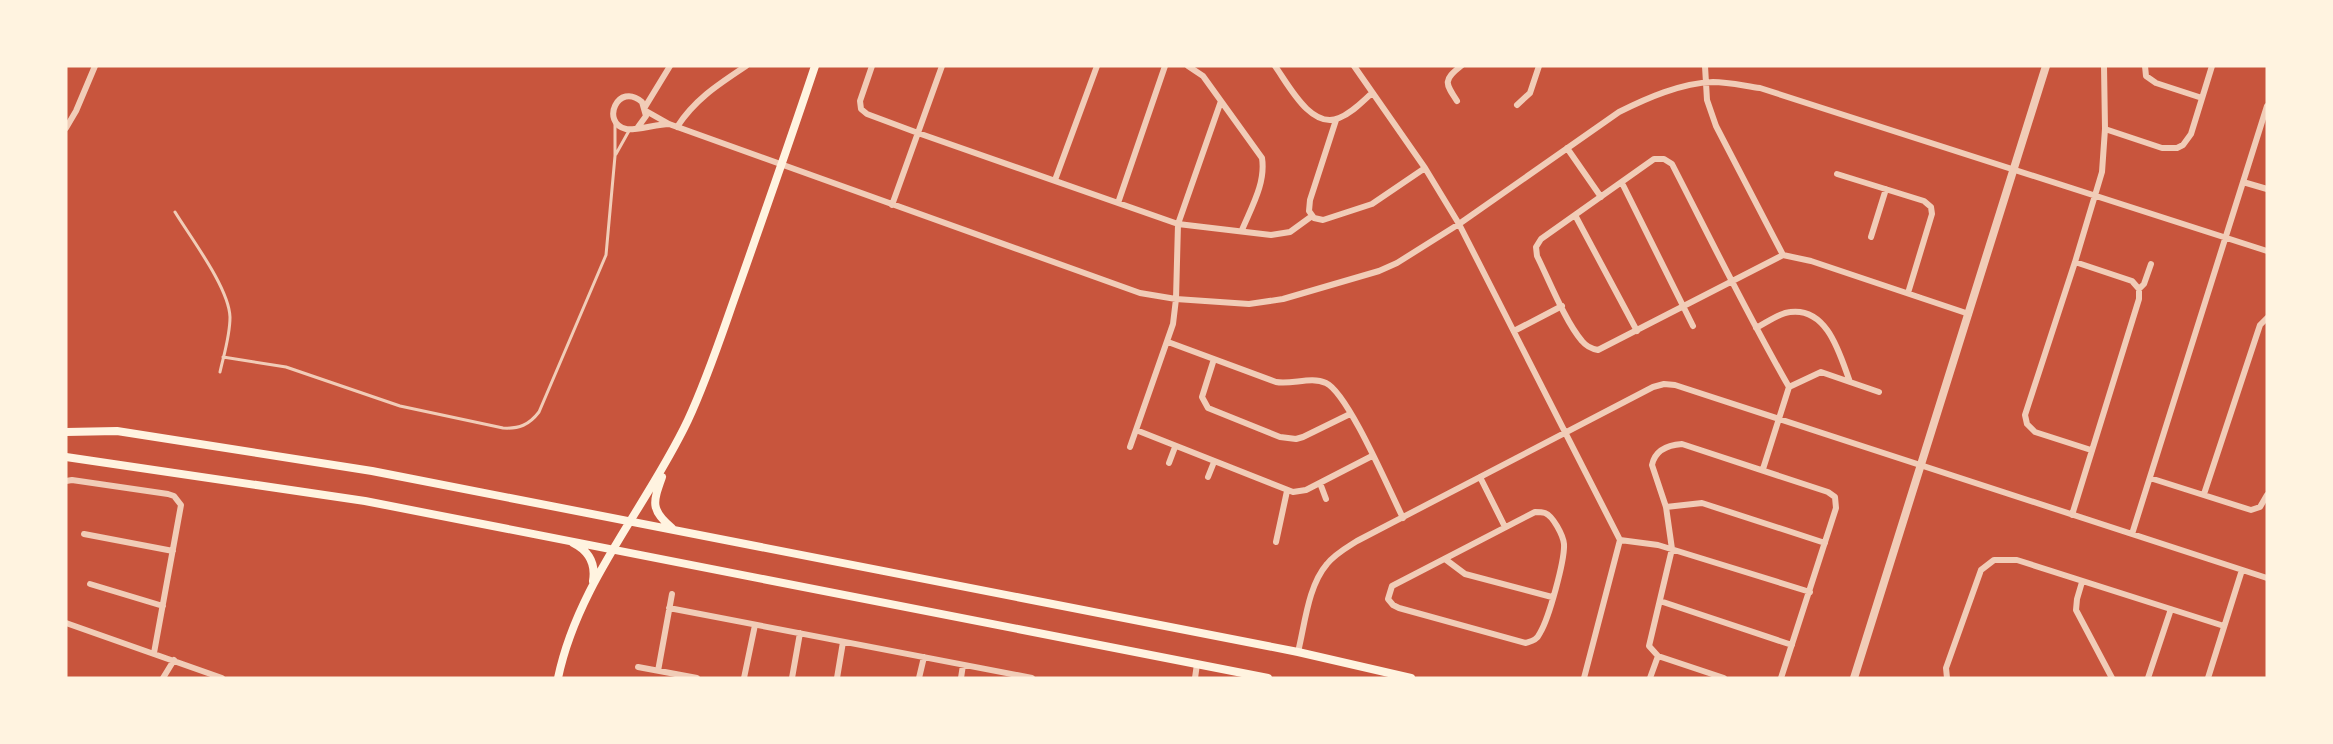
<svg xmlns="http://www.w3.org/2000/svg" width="2333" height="744" font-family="'Space Grotesk',sans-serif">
<rect width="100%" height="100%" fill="#c8553d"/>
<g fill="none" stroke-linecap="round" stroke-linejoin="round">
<path stroke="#f1ccb7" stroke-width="3" d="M616,154L630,129
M175,212C191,238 229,288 230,317C230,336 224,354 220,372
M223,357L286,367L400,406L503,428C519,429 529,425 539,412L606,255L615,156V124"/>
<path stroke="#f1ccb7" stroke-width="6" d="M872,66L860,101L861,109L867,114L918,133L1178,224L1271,235L1290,232L1312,216
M1188,66L1203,76L1262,158C1266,183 1251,208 1242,230
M1275,66C1288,84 1311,130 1339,118C1352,113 1362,102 1372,93
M1354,66L1425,168L1459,224L1620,540L1584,678
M1705,66L1707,100L1716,126L1783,255
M2145,66L2146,76L2156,83L2202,98
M1457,101C1445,83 1443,80 1461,66
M1517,105L1530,93L1539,66
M645,107L670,66
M646,111L669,124L1140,293L1176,299L1249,304L1283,299L1379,271L1397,263L1459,224L1619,112C1647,98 1681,83 1713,82C1728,82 1745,86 1760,88L2267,251
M1336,120L1310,200L1309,211L1314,218L1323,220L1372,204L1425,168
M638,127L646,116L642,102C618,81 600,123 626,129C633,131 658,124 669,124
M677,127C695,99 719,84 746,66
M66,128L76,111L95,66
M2105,129L2162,148H2177L2183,145L2191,134L2212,66
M1567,148L1601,197
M1837,174L1924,201L1931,207L1932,214L1908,293
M1055,180L1097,66
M2243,182L2267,189
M1622,183L1693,326
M1118,203L1165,66
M892,205L942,66
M1575,215L1637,331
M1871,237L1886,189
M2139,289L2144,284L2151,264
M1756,328C1766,323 1779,313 1790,312C1828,307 1840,355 1850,382
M1514,331L1562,306
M1168,342L1276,382C1292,385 1311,376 1326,383C1348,393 1390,492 1403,518
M1214,359L1202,397L1208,408L1280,437L1296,439L1303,437L1350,414
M1789,387L1821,372L1879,392
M1136,430L1293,492L1306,490L1372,456
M1130,447L1173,324L1176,299L1178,224L1221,101
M2091,450L2035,432L2027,424L2025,415L2075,262L2102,172L2105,129L2104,66
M1169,463L1175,447
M1763,469L1789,387C1747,314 1710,238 1672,164L1664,159H1654L1541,239L1536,247L1537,256C1549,280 1565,321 1582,341C1586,346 1592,349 1598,350L1783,255L1811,261L1969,314
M1208,477L1214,462
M1480,477L1505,527
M2150,478L2251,510L2260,507L2267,495
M66,481L72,480L168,494L174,496L181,505L154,653
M1320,483L1326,499
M2204,494L2260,325L2267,318
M1666,507L1702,503L1825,543
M1535,512C1539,512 1542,512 1545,513C1553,516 1563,535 1564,544C1565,560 1549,618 1540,633C1537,640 1532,641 1526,643L1399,608L1393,605L1388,599L1392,586Z
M2072,515L2139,299V289L2132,281L2075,262
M84,534L173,551
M2132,534L2267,106
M1620,540L1658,545L1810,592
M1276,542L1287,491
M1445,559L1465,574L1552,597
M2082,582L2077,599L2076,610L2112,678
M90,584L163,606
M1660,601L1792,645
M669,608L1032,678
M66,623L222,678
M1298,652C1305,624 1308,586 1327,564C1335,554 1346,548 1357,541L1653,387L1664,384L1675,385L2267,578
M638,667L697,678
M658,671L672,594
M163,678L174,660
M744,678L755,625
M792,678L800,633
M837,678L843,642
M919,678L924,657
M961,678L963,665
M1195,678L1197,664
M1650,678L1658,656
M1724,678L1658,656L1649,646L1672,549L1666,507L1652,465C1655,450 1668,445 1682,444L1828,492L1835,497L1836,508L1781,678
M1947,678L1946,668L1981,570L1994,560H2017L2224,626
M2148,678L2171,609
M2208,678L2242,570"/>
<path stroke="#f1ccb7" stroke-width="8" d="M1854,678L2046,66"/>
<path stroke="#fff3e0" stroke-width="8" d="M66,432L117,431L372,471L1298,652L1411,678
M66,457L365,501L1268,678
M662,477C653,502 650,510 672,528
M573,543C589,551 596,563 593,581
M558,678C578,582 647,507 688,420C709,375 724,327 741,280C766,209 791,138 815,66"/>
</g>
<rect width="2333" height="744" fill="none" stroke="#fff3e0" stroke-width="135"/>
</svg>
